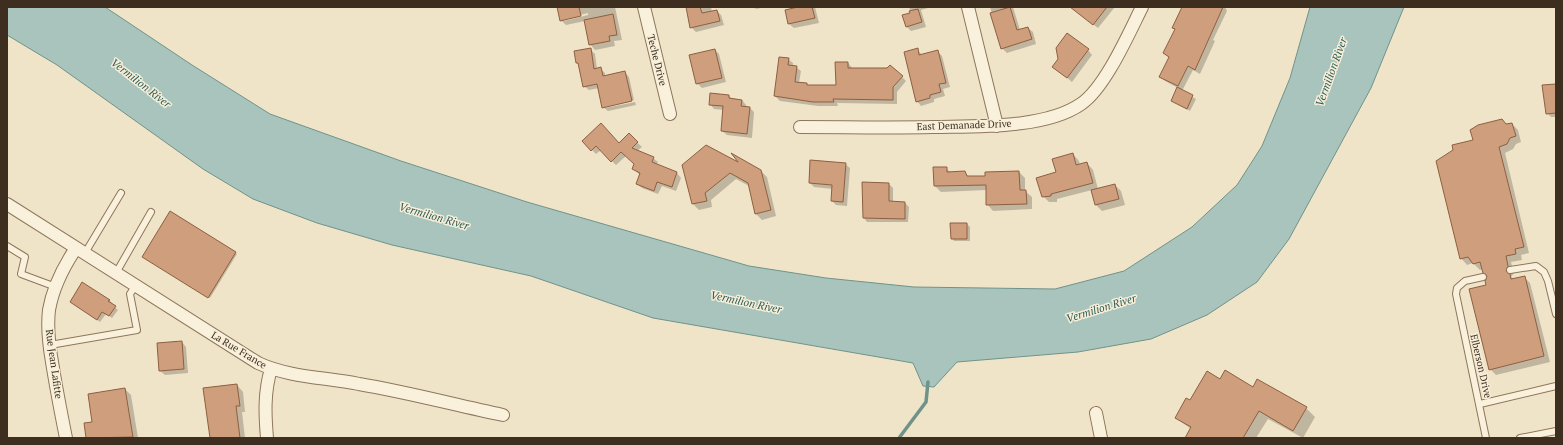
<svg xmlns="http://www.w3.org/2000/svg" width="1563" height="445" font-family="'PT Serif',serif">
<rect width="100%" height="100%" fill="#f0e4c8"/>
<path fill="#a9c4bc" stroke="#6f938a" d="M7,7H105L192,65L270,114L401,161L527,202L749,266L826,278L914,287L1055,289L1124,271L1192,227L1237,185L1262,146L1290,78L1310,7H1404L1371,88L1289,239L1257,282L1207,315L1151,339L1078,352L957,362L934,387L923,386L913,363L653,318L531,276L392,245L317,223L253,199L203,169L57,65L7,35Z"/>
<path fill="#0003" fill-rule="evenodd" d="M560,7H615L622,40L614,41L615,46L595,50L590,44L585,21L566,25L561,20ZM588,13V15L564,21V19Z
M687,7H711L712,12L717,11L721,15L724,25L696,32L691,27Z
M754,7H767L756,9Z
M800,7H815L819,23L794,28L789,24L786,11Z
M909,7H928V8L921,10L926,27L911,31L906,26L911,13Z
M990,7H1013L1020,30L1028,28L1033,32L1036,44L1007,53L1002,48Z
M1070,7H1115L1098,28Z
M1183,7H1225L1227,11L1213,40L1215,41L1200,74L1193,70L1182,91L1196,99L1190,111L1172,101L1178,88L1165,81L1160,77L1170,58L1164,53L1176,30L1173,28Z
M917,49L922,55L937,51L942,56L950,87L943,89L945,96L934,99V102L921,106L917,101Z
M591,50L595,54L597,69L600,68L605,73V76L625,72L629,77L634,100L605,106V108L635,102L636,105L608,111L603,107L599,88L589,90L584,86L580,66L577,63Z
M715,50L719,54L726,82L702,88L697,83Z
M1088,50L1092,55L1072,82L1054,67Z
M788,59L793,63V66L796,67L801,71L799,83L808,86H837L848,63L853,69L902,77L906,81L897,92V104L837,103L838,106H818L780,101L775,96Z
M1556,85V117H1551L1547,113Z
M729,96L732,99L742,100L746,105V107L750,108L754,112L752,138L727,135L722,131L724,110L714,109L710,104Z
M1512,124L1518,130L1521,142L1516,144L1513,149L1505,153L1529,253L1521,255L1522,260L1511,262L1514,273L1511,277L1514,280L1524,277L1530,283L1550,362L1496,375L1490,369L1488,276L1483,269L1480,270L1473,263L1467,265L1461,258L1474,141Z
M629,135L642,147L637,151L653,158L658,162L656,165L677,173L681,178L676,191L662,186L658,194L642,188L637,184L640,175L633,169L635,164L626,156L616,165L601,150L596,154L583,141L619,144Z
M1073,154L1079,161L1080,165L1087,163L1093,170L1098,189L1115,185L1121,191L1125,205L1102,211L1096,205L1092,190L1057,199V202H1049L1043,196L1057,172Z
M845,164L850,168L847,206L836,205L832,201L833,189L814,187L810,183Z
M684,165H741L760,170L767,177L776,216L762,220L756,214L749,186L736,179L711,200L712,207L699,210L693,204Z
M946,168L951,173L964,172L969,177H987L1019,172L1025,178V191L1032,197V209L993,211L987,204V190L941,192L935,186Z
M889,184L893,188V202L905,203L909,207L908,222H867L864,218Z
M171,213L237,254L210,298L145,258Z
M967,224L970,227V241H954L952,238Z
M109,300L112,303L111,304L118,310L112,318L106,314L100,322L71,302Z
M182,342L186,347L188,373L165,375L160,371Z
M1220,380L1253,388L1306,408L1315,417L1303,438L1268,419L1256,438H1186L1191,429L1176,418L1190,401Z
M237,385L243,392L245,412H242L245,438H211Z
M125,389L131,395L138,438H88L85,424L93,423Z"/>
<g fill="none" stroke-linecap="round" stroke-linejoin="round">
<path stroke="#6f938a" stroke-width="3.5" d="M899,438L926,402L928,382"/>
</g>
<path fill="#cf9f7d" stroke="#8d5f41" d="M557,7H579L581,16L560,21Z
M686,7H700L702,13L717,10L720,21L690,28Z
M798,7H812L815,18L788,24L785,10Z
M1010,7L1017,30L1028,27L1032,39L1001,49L990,13Z
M1070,7H1107L1093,25Z
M1182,7H1223L1195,70L1188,66L1178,86L1159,77L1169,57L1163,53L1175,29L1172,28Z
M918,9L922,22L906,27L902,15L910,13L909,11Z
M613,14L617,35L609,36L610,41L589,45L584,20Z
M1067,33L1089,49L1067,78L1052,67L1058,59L1056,48Z
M591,48L594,69L601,67L603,76L625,71L632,101L602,108L597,84L583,87L578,63H576L574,51Z
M918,48L919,55L938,50L946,83L939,84L941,92L930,95V98L916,102L904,52Z
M715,49L722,78L696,84L689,55Z
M779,57L789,58L788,65L797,66L795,82L807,83V85H836L835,62H848V68H887L890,65L903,76L893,87V100L833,99L834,102H813L774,96Z
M1556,84V113L1546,114L1542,85Z
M1177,87L1193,95L1187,109L1171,101Z
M710,93L729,95V98L742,100L741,106L750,107L747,134L721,131L723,106L709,105Z
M1502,119L1506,124L1512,123L1516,136L1510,138L1507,144L1499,147L1524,247L1515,249L1516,254L1506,256L1508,266L1506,271L1510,274L1511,279L1525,276L1544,356L1489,370L1469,289L1486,285L1485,281L1487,276L1483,273L1480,262L1473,264L1468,257L1460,259L1436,161L1453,150L1452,145L1473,140L1470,130L1478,125Z
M601,123L619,143L629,133L638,142L632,148L654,157L652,162L677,172L672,187L657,182L654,191L636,184L640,173L632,169L634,164L621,152L611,162L596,146L591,151L582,141Z
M706,145L738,162L731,153L761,170L771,210L755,214L748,183L730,173L705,193L707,201L692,204L682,165Z
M1073,153L1076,165L1087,162L1093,183L1051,194V196L1042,197L1036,178L1056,172L1052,159Z
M810,160L846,163L843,202L831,201L832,185L809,183Z
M933,167H947V172L965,171L967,176H985V172L1019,171L1020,190H1026L1027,204L986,205V185L934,186Z
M862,182L889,183V201L905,202V219L863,218Z
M1115,184L1119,199L1095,205L1091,190Z
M170,211L236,252L208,298L142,257Z
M950,223H967V239H951Z
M82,282L110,300L108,301L116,306L109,316L102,312L97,320L70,302Z
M182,341L184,369L159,371L157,343Z
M1225,370L1253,387L1257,379L1307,407L1293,431L1259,411L1243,438H1185L1191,427L1175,418L1186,398L1190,400L1207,371L1220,379Z
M237,384L240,406H236L240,438H210L203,388Z
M125,388L133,437L86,438L84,423L92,422L88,394Z"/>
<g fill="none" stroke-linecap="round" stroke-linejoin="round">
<g stroke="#8d765c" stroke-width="8">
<path id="service" d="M7,246L25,257L21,274L56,287
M85,253L121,193
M1510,270L1536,266L1544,272L1548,281L1556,314
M116,273L151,212
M1483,277L1465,281L1457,288L1456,294L1486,438
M50,345L137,330L130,294L136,285
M1480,404L1556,386
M1520,438L1556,431"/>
</g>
<g stroke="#8d765c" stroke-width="14">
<path id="minor" d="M644,7L670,114
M968,7L997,126
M800,127C844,127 889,128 933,127C976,126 1045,129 1081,104C1105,88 1129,33 1142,7
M7,204L258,363C291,378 325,377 359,384C407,392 455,405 503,415
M1096,413L1101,438
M66,438C61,413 56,387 52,362C49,345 47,327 49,310C53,287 64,266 76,248
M267,438C265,415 264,392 271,369"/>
</g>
<use href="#service" stroke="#faf1dc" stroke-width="6"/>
<use href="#minor" stroke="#faf1dc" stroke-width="12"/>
</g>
<g text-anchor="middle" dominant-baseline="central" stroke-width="3" stroke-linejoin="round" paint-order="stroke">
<g font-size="10" fill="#3d2e20" stroke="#f7eed8">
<text transform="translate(657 60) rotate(76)">Teche Drive</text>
<text transform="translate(964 125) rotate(-2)">East Demanade Drive</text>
<text transform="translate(239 350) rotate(31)">La Rue France</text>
<text transform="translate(54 364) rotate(82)">Rue Jean Lafitte</text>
<text transform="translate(1481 366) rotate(77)">Elberson Drive</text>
</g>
<g font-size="11" font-style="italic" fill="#2f5d5a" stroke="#f7eed8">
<text transform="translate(1331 72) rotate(-70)">Vermilion River</text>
<text transform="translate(141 83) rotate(38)">Vermilion River</text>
<text transform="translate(434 216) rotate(16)">Vermilion River</text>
<text transform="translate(746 302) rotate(12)">Vermilion River</text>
<text transform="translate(1101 308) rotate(-17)">Vermilion River</text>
</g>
</g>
<rect width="1563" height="445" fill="none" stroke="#3d2e20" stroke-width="16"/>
</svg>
